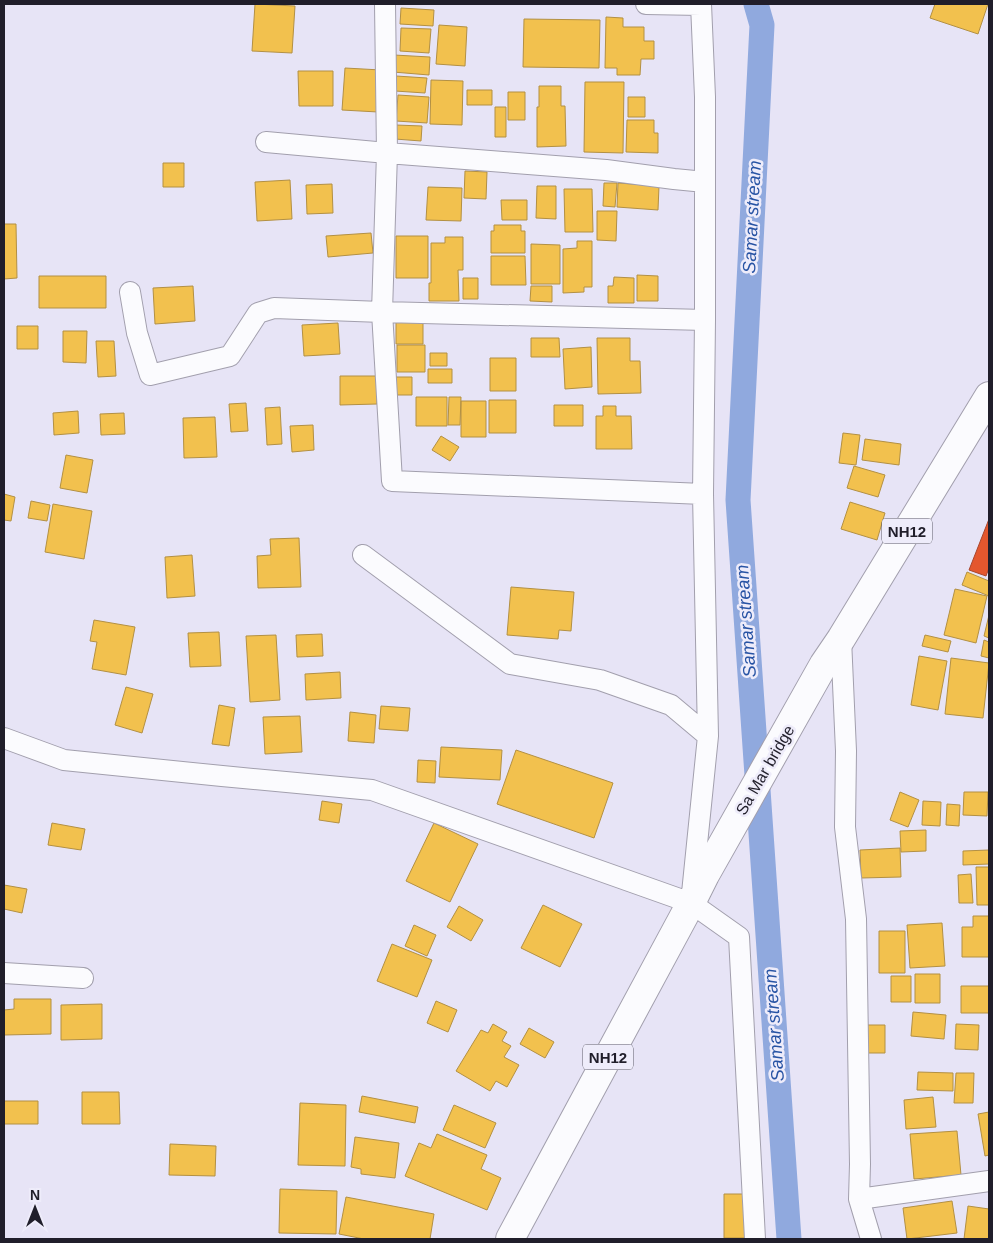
<svg xmlns="http://www.w3.org/2000/svg" width="993" height="1243" font-family="Arial,sans-serif">
<rect width="100%" height="100%" fill="#e7e4f6"/>
<path fill="#f2c14e" stroke="#b39043" d="M255,4L295,6L292,53L252,51Z
M935,4H988L978,34L930,18Z
M401,8L434,10L433,26L400,24Z
M606,17L623,18V27H644V41H654V59H641L640,75H617V68H605Z
M524,19L600,20L599,68L523,67Z
M439,25L467,27L465,66L436,64Z
M401,28L431,29L429,53L400,51Z
M394,55L430,57L429,75L393,72Z
M345,68L381,70L378,112L342,110Z
M298,71H333V106H299Z
M396,76L427,78L425,93L395,91Z
M431,80L463,81L462,125L430,124Z
M585,82H624L623,153L584,152Z
M539,86H561V106H565L566,146L537,147V107H539Z
M467,90H492V105H467Z
M508,92H525V120H508Z
M398,95L429,97L427,123L396,121Z
M628,97H645V117H628Z
M495,107H506V137H495Z
M627,120H654V133H658V153L626,152Z
M396,125L422,126L421,141L395,139Z
M163,163H184V187H163Z
M465,171L487,172L486,199L464,198Z
M290,180L292,219L257,221L255,182Z
M604,183H617L615,207L603,206Z
M618,183L659,186L658,210L617,207Z
M332,184L333,213L307,214L306,185Z
M537,186H556V219L536,218Z
M428,187L462,188L461,221L426,220Z
M564,189H592L593,232H565Z
M501,200H527V220H502Z
M597,211H617L616,241L597,240Z
M4,224H16L17,278L4,279Z
M494,225H521V231H525V253H491V231H494Z
M371,233L373,253L328,257L326,236Z
M396,236H428V278H396Z
M445,237H463V270H458L459,301H429V283H431V243H445Z
M577,241H592V287H584V292L563,293V249L577,248Z
M531,244L560,245V284H531Z
M491,256H525L526,285H491Z
M637,275L658,276V301H637Z
M39,276H106V308H39Z
M614,277L634,278V303H608V286H613Z
M463,278H478V299H463Z
M193,286L195,321L155,324L153,288Z
M531,286H552V302L530,301Z
M396,319H423V344H396Z
M338,323L340,354L304,356L302,325Z
M17,326H38V349H17Z
M63,331H87L86,363L63,362Z
M531,338H559L560,357H531Z
M597,338H630V361H640L641,393L598,394Z
M96,341H114L116,376L98,377Z
M397,345H425V372H397Z
M591,347L592,387L565,389L563,349Z
M430,353H447V366H430Z
M490,358H516V391H490Z
M428,369H452V383H428Z
M340,376H377V404L340,405Z
M391,377H412V395H391Z
M416,397H447V426H416Z
M449,397H461L460,425H448Z
M489,400H516V433H489Z
M461,401H486V437H461Z
M246,403L248,431L231,432L229,404Z
M554,405H583V426H554Z
M603,406H616V416H631L632,449H596V416H603Z
M280,407L282,444L267,445L265,408Z
M78,411L79,433L54,435L53,413Z
M124,413L125,434L101,435L100,414Z
M215,417L217,457L184,458L183,418Z
M313,425L314,450L292,452L290,426Z
M843,433L860,435L856,465L839,463Z
M441,436L459,447L450,461L432,450Z
M865,439L901,444L899,465L862,460Z
M66,455L93,460L87,493L60,488Z
M854,466L885,475L878,497L847,488Z
M4,494L15,497L11,521L4,520Z
M31,501L50,505L47,521L28,518Z
M850,502L885,513L877,540L841,529Z
M53,504L92,511L84,559L45,552Z
M299,538L301,587L258,588L257,556L271,555L270,539Z
M192,555L195,596L167,598L165,557Z
M967,572L989,581V596L962,585Z
M511,587L574,592L571,631L559,630L558,639L507,635Z
M955,589L987,596L976,643L944,635Z
M989,615V638L984,636Z
M94,620L135,627L126,675L92,669L97,642L90,641Z
M219,632L221,666L190,667L188,633Z
M322,634L323,656L297,657L296,635Z
M276,635L280,700L250,702L246,636Z
M925,635L951,641L948,652L922,646Z
M984,640L989,642V658L981,656Z
M919,656L947,661L938,710L911,705Z
M951,658L989,663L983,718L945,714Z
M340,672L341,698L306,700L305,674Z
M126,687L153,694L142,733L115,725Z
M219,705L235,708L229,746L212,744Z
M381,706L410,708L408,731L379,729Z
M350,712L376,715L374,743L348,741Z
M300,716L302,752L265,754L263,717Z
M441,747L502,750L500,780L439,777Z
M516,750L613,783L594,838L497,804Z
M418,760L436,761L435,783L417,782Z
M900,792L919,800L908,827L890,820Z
M964,792H988L987,816L963,815Z
M322,801L342,804L339,823L319,820Z
M923,801L941,802L940,826L922,825Z
M947,804L960,805L959,826L946,825Z
M52,823L85,829L81,850L48,845Z
M434,823L478,844L450,902L406,881Z
M926,830V851L901,852L900,831Z
M900,848L901,877L861,878L860,850Z
M989,850V864L963,865V851Z
M976,867H989V905H977Z
M971,874L973,903H959L958,875Z
M4,885L27,889L22,913L4,909Z
M543,905L582,924L560,967L521,948Z
M459,906L483,920L471,941L447,927Z
M973,916H989V957H962V927H973Z
M942,923L945,966L910,968L907,925Z
M414,925L436,935L427,956L405,946Z
M879,931H905V973H879Z
M392,944L432,960L417,997L377,981Z
M915,974H940V1003H915Z
M891,976H911V1002H891Z
M961,986H989V1013H961Z
M14,999H51V1034L4,1035V1010L14,1009Z
M436,1001L457,1010L448,1032L427,1023Z
M102,1004V1039L61,1040V1005Z
M913,1012L946,1015L944,1039L911,1036Z
M493,1024L507,1032L502,1041L511,1046L504,1057L519,1065L507,1087L496,1081L490,1091L456,1071L481,1030L488,1033Z
M956,1024L979,1025L978,1050L955,1049Z
M865,1025H885V1053H865Z
M529,1028L554,1042L545,1058L520,1044Z
M918,1072L953,1073V1091L917,1090Z
M956,1073H974L973,1103H954Z
M82,1092H119L120,1124H82Z
M362,1096L418,1107L415,1123L359,1112Z
M933,1097L936,1127L906,1129L904,1100Z
M4,1101H38V1124H4Z
M300,1103L346,1105L345,1166L298,1165Z
M454,1105L496,1123L485,1148L443,1130Z
M989,1112V1155L985,1156L978,1114Z
M957,1131L961,1175L914,1179L910,1134Z
M437,1134L487,1155L481,1169L501,1178L487,1210L405,1176L419,1143L431,1148Z
M355,1137L399,1143L395,1178L361,1174V1169L351,1167Z
M170,1144L216,1146L215,1176L169,1175Z
M280,1189L337,1191L336,1234L279,1233Z
M724,1194H746V1238H724Z
M346,1197L434,1214L430,1239H364L339,1234Z
M952,1201L957,1233L907,1239L903,1208Z
M968,1206L989,1209V1239H964Z"/>
<path fill="#e4572e" stroke="#a9462d" d="M989,519V568L986,576L969,570Z"/>
<g fill="none" stroke-linecap="round" stroke-linejoin="round">
<path stroke="#90a9de" stroke-width="25" d="M756,4L762,25L738,500L789,1239"/>
<g stroke="#a29fad" stroke-width="22">
<path id="street" d="M385,4L387,153L382,312L392,481L703,494
M646,4L701,5
M701,4L705,97V320L703,494L708,736L691,903L739,937L755,1239
M266,142L387,153L606,170L674,179L705,182
M130,292L137,333L150,375L230,356L258,313L274,308L382,312L705,320
M363,555L510,664L600,680L671,705L708,736
M841,639L846,751L845,827L856,919L860,1164L859,1199L871,1239
M4,738L64,760L222,776L372,790L691,903
M4,973L83,978
M859,1199L989,1181"/>
</g>
<g stroke="#a29fad" stroke-width="30">
<path id="highway" d="M510,1239L691,903L705,875L824,664L841,639L989,396"/>
</g>
<use href="#street" stroke="#fbfbfe" stroke-width="20"/>
<use href="#highway" stroke="#fbfbfe" stroke-width="28"/>
</g>
<g text-anchor="middle" dominant-baseline="central" stroke-width="5" stroke-linejoin="round" paint-order="stroke">
<g fill="#eeecfa" stroke="#5e5c68" stroke-width="1">
<rect x="882" y="518.5" width="50" height="25" rx="4"/>
<rect x="583" y="1044.5" width="50" height="25" rx="4"/>
</g>
<g font-size="15" font-weight="bold" fill="#201e2a">
<text x="907" y="531">NH12</text>
<text x="608" y="1057">NH12</text>
</g>
<g font-size="16" fill="#201e2a" stroke="#eeecfa">
<text transform="translate(765 770) rotate(-60)">Sa Mar bridge</text>
</g>
<g font-size="18" font-style="italic" fill="#2753a4" stroke="#eeecfa">
<text transform="translate(752 217) rotate(-87)">Samar stream</text>
<text transform="translate(746 621) rotate(-94)">Samar stream</text>
<text transform="translate(774 1025) rotate(-94)">Samar stream</text>
</g>
</g>
<rect width="993" height="1243" fill="none" stroke="#201e2a" stroke-width="10"/>
<g transform="translate(35 1208)" stroke="#eeecfa" stroke-width="4" paint-order="stroke">
<path d="M0-4L9 19L0 12L-9 19Z" fill="#201e2a"/>
<text y="-8" font-size="14" font-weight="bold" text-anchor="middle" fill="#201e2a">N</text>
</g>
</svg>
